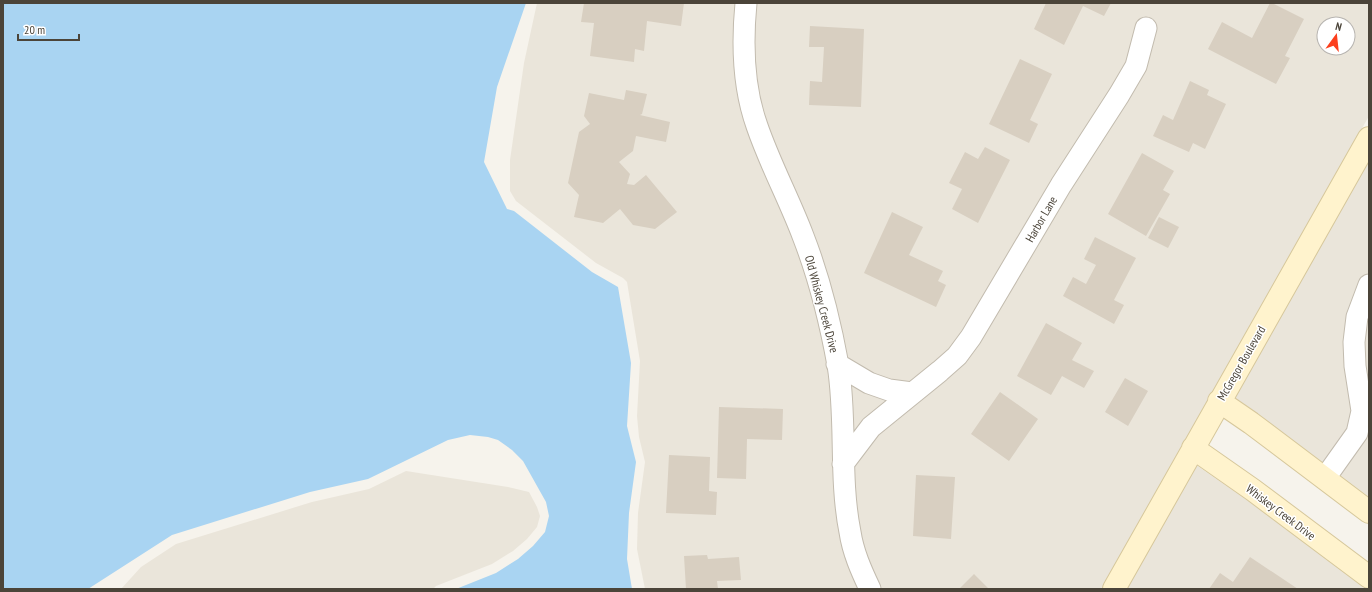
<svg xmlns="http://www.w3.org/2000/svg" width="1372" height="592" font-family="'PT Sans Narrow',sans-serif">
<rect width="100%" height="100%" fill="#f6f3ec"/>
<path fill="#eae5da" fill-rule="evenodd" d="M537,3H1369V116L1101,589H645L637,549L638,513L645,462L639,437L637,416L640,361L627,282L623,278L596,263L516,201L510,191V160L524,63ZM1324,24H1348V48H1324Z
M1369,159V497L1257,413L1234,397Z
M1196,465L1247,500L1366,589H1126Z
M406,471L508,487L529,492L537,507L540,516L537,527L527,539L513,551L492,564L436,586L433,589H121L141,567L176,544L312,502L369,489Z"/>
<path fill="#a9d4f2" d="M3,3H526L497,87L484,162L507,209L514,211L592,272L618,287L631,363L627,426L636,462L629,513L627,559L632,589H456L496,573L518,559L533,546L545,532L549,516L546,502L523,461L512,450L498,440L488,437L470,435L448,440L368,479L310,492L172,535L88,589H3Z"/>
<path fill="#d8cfc1" d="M584,3H684L681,26L647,21L644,51L635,49L634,62L590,56L594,23L581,22Z
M1046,3H1111L1104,16L1083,6L1064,45L1034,29Z
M1270,3H1272L1304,19L1285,56L1290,58L1276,84L1208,49L1222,22L1252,38Z
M810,26L864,29L861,107L809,105L810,81L822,82L824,47H809Z
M1020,59L1052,74L1030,120L1038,124L1029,143L989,124Z
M1190,81L1209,90L1207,95L1226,104L1205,149L1193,143L1189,152L1153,136L1163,115L1173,120Z
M626,90L647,94L642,114L640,115L670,122L666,142L636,136L633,151L619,162L630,174L627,184L634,185L646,175L677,212L655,229L633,225L620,209L603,223L574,217L579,195L568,183L579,132L590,124L584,116L589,93L624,100Z
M985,147L1010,160L978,223L952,209L962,189L949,183L965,152L978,159Z
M1142,153L1174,171L1163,190L1170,194L1146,236L1108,214Z
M892,212L923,227L909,255L943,271L938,281L946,285L936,307L864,273Z
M1159,217L1179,227L1168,248L1148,238Z
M1095,237L1136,258L1114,300L1124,305L1114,324L1063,296L1073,277L1086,284L1096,265L1084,259Z
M1046,323L1082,343L1072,360L1094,371L1084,388L1062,376L1051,395L1017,376Z
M1125,378L1148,391L1128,426L1105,412Z
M1000,392L1038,419L1009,461L971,434Z
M719,407L783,409L782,440L747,439L746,479L717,478Z
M669,455L710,457L709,491L717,492L716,515L666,513Z
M916,475L955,477L951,539L913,536Z
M707,555L708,559L739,557L741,580L717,581L718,589H686L684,556Z
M1250,557L1298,589H1209L1220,573L1233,582Z
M974,574L989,589H959Z"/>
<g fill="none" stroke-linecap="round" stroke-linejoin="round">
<g stroke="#c2bbae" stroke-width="23">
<path id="street" d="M746,3C742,44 743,87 757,126C770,164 789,199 803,236C819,277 830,321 838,365C847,420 839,477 850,532C853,552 861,570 870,589
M837,364L869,383L889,390L912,393
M843,464L871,427L940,371L957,356L971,337L1061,185L1119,95L1136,66L1146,28
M1325,478L1357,433L1362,411L1355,366L1354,342L1357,317L1369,285"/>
</g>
<g stroke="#d6c79b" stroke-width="24">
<path id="secondary" d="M1219,401L1251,423L1369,512
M1193,448L1253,490L1369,577
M1114,589L1369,138"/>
</g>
<use href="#street" stroke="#fff" stroke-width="21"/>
<use href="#secondary" stroke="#fff3cd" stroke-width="22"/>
</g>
<g text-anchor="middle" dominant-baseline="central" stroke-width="3" stroke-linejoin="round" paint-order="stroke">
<g font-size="12" fill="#4b4439" stroke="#fff">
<text transform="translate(1041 219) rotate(-60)">Harbor Lane</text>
<text transform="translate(822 304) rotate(75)">Old Whiskey Creek Drive</text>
<text transform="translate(1241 363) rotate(-60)">McGregor Boulevard</text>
<text transform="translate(1281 512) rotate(37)">Whiskey Creek Drive</text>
</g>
</g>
<rect width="1372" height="592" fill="none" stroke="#4b4439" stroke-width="8"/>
<g transform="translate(1336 36) rotate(15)"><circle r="19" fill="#ffffff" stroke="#b7b4b0"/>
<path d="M0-3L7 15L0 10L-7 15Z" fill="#fc3f1d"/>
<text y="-6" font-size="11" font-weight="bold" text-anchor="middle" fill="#4b4439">N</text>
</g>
<path d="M18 34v6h61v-6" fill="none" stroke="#4b4439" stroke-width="2"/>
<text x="24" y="34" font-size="12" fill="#4b4439" stroke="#ffffff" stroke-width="3" paint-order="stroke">20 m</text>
</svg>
